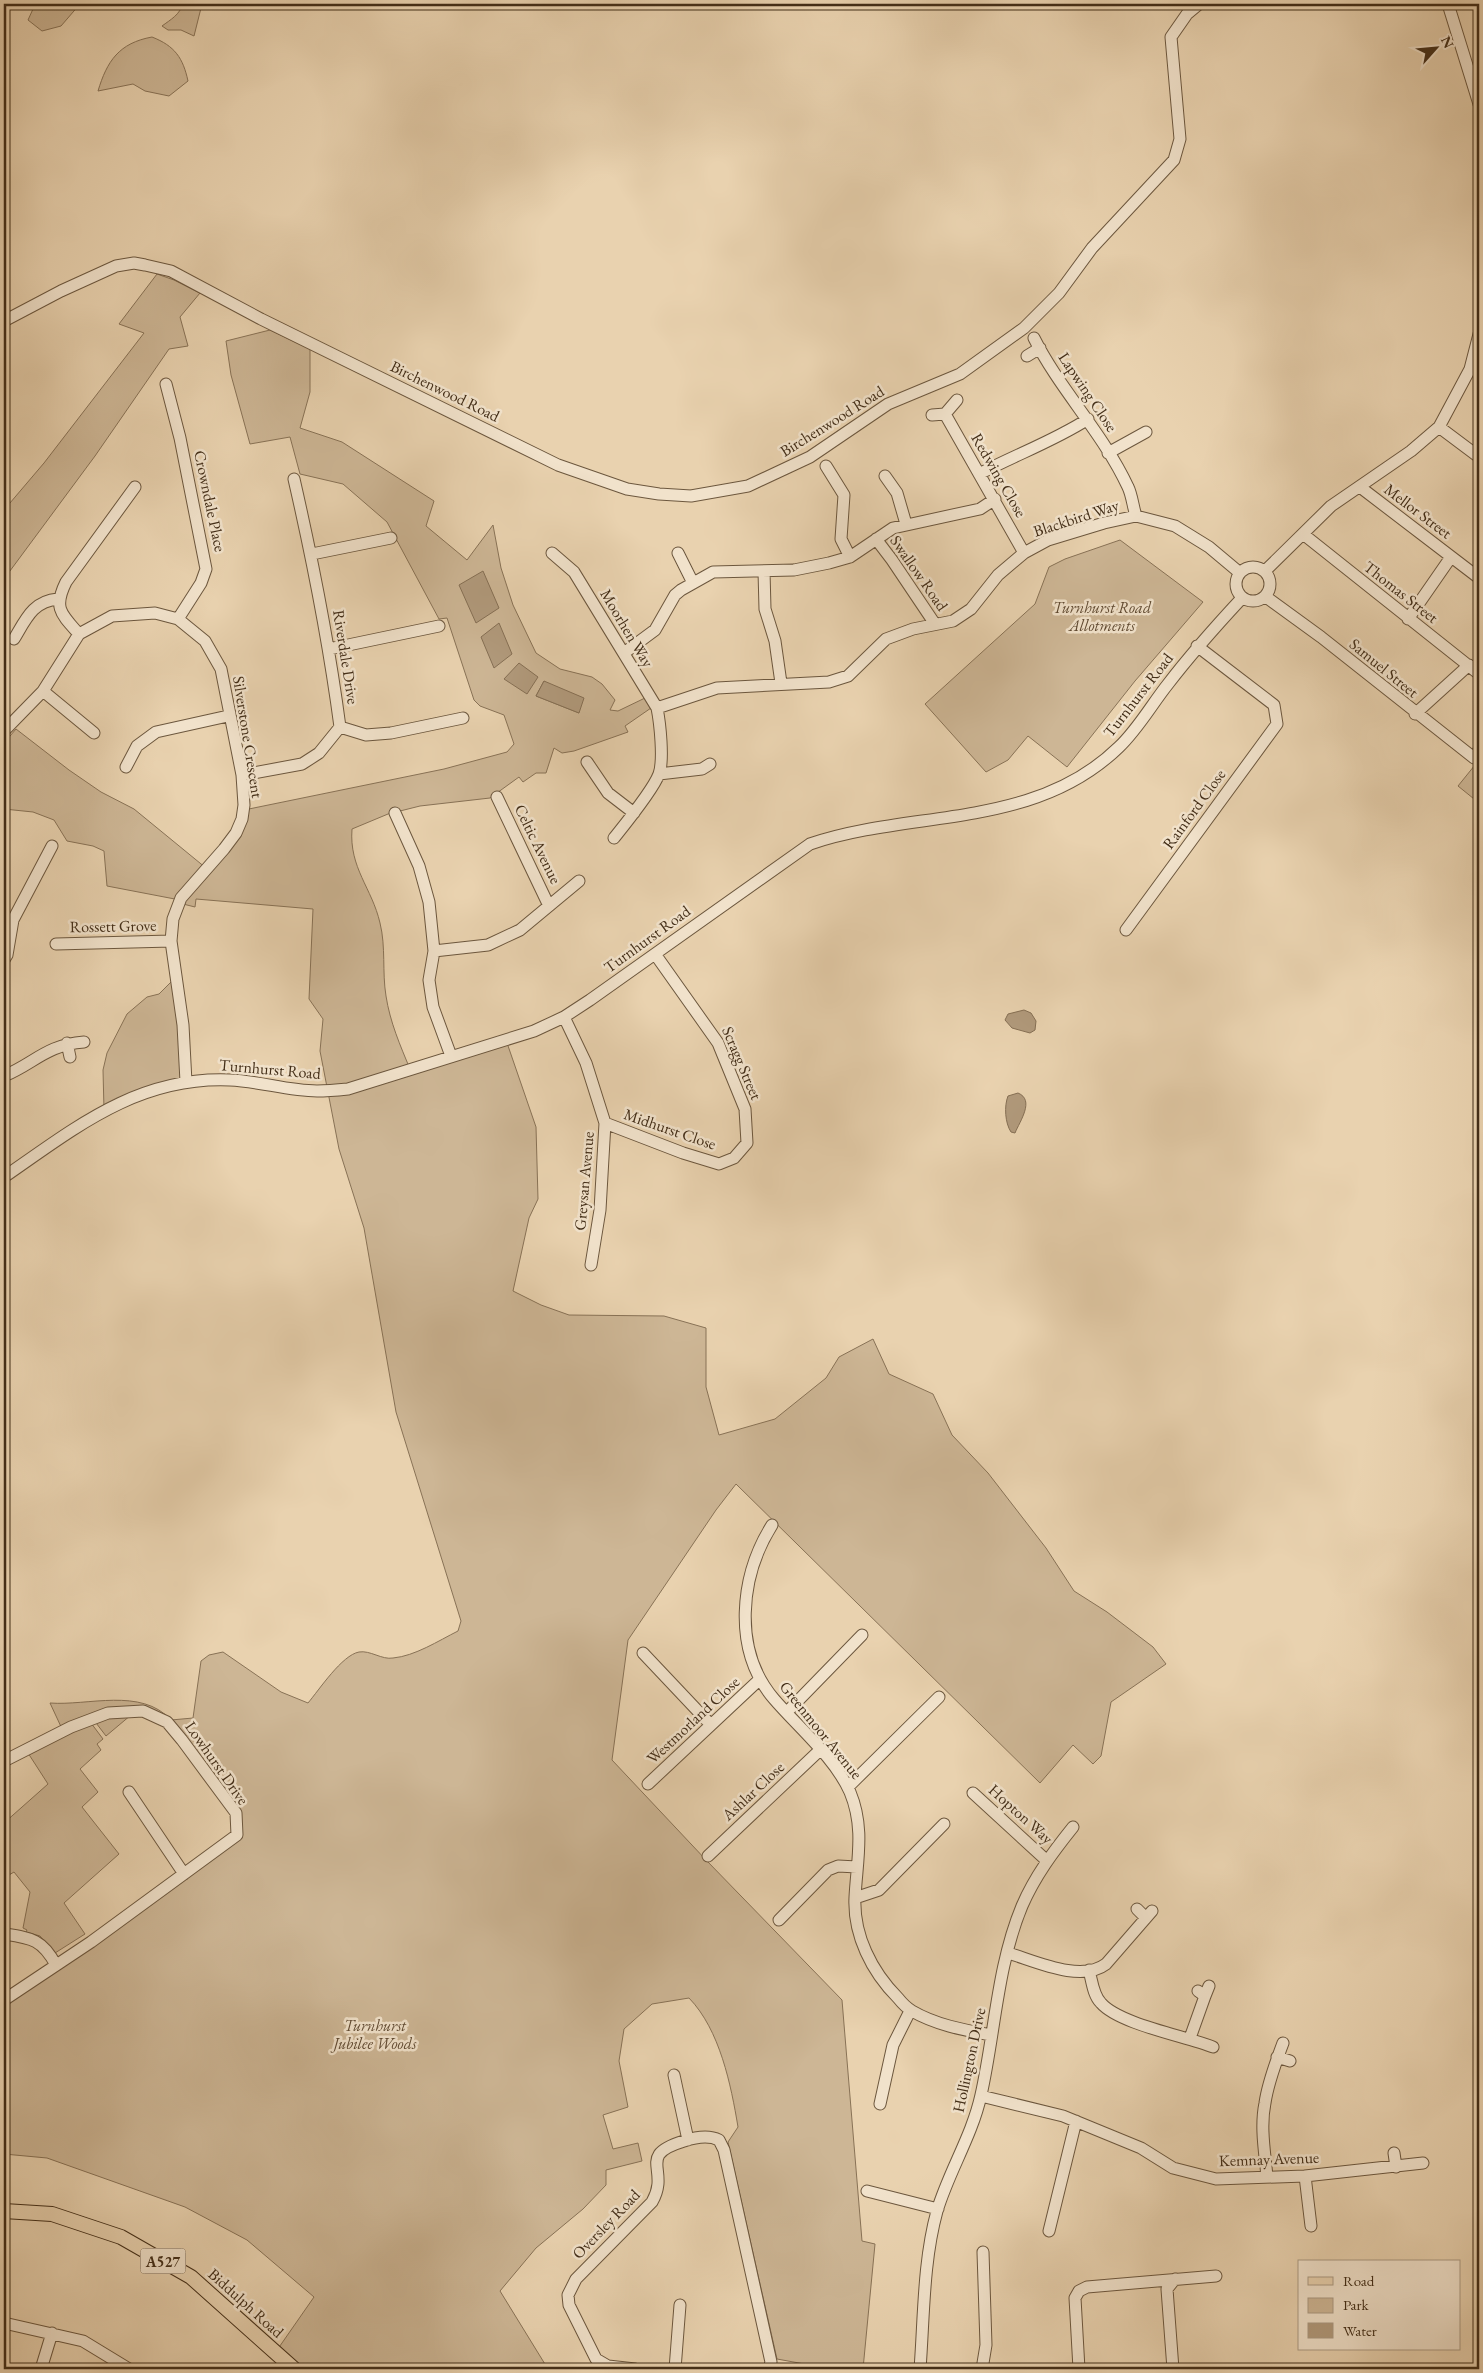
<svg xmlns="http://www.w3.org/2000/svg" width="1483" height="2373" font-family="'EB Garamond',serif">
<rect width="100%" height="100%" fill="#e9d2af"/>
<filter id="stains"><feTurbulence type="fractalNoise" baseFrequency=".004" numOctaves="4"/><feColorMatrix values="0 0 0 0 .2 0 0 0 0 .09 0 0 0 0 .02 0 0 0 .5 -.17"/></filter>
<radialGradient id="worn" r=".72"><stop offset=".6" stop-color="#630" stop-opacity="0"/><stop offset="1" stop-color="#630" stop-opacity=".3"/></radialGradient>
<path fill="#cdb695" stroke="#887256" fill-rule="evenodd" d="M41,4H80L61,26L42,31L28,20L33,9Z
M182,4H202L194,36L181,30H168L162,26C170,20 181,14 182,4Z
M152,37C175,46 183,58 188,81L169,96L145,91L133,84L98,91C107,61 119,43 152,37Z
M157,274L174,280L200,293L180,317L188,346L169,349L95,456L4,579V510L44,463L144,333L119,324Z
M270,330L310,349V392L300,428L342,442L434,501L426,526L467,560L493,525L501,568L513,605L536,653L560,669L592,677L602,684L615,700L610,710L618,711L645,698L651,708L625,726L628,732L574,751L562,753L554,748L546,773H536L523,782L519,777L490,798L420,806L388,814L352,829C349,868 372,888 380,923C386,947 382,972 386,996C390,1022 400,1045 410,1069L506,1040L536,1127L538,1199L529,1218L513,1291L541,1305L569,1315L664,1316L706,1328V1387L719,1435L775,1419L826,1378L839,1357L873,1339L889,1374L933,1394L952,1435L988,1473L1046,1548L1074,1591L1107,1612L1153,1647L1166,1664L1111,1702L1101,1756L1093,1764L1073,1745L1040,1783L736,1484L716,1510L628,1640L612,1760L707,1861L842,2000L862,2241L875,2244L863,2369H810V2365L777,2359L728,2142L738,2127C731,2085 720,2030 689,1998L652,2004L624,2029L619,2061L628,2107L603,2115L613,2149L638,2143L642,2161L606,2170V2185L583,2209L536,2248L500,2291L548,2369H294L275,2353L314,2297L247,2240L185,2207L47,2158L4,2154V2000L237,1835L236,1813L161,1718L131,1715L106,1736L93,1719L63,1731L50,1703C88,1706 141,1687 171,1720L193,1718L201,1661L209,1655L223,1652L281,1692L308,1703C319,1690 342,1655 359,1652C370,1650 382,1660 393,1658C415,1656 438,1641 458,1631L461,1621L396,1412L364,1228L339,1149L320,1051L323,1019L309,999L313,909L196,899L195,907L179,903L180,900L107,886L104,851L93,846L67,841L54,820L33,812L4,809V743L16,729L69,770L101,792L134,809L206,868L224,849L244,810L444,769L507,752L514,744L504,715L480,706L474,700L447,618L439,619L387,522L343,484L300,474L290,437L250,444L231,375L226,341ZM544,681L579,713L536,696Z
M1120,540L1203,602L1135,681L1067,767L1028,736L1008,760L986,772L925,704L1035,604L1049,567L1065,559Z
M1479,760V803L1458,786Z
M177,976L186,1082L104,1110L103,1070L107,1053L127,1014L147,997L159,994Z
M91,1723L103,1739L97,1744L101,1750L80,1769L98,1792L82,1807L119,1854L64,1903L85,1934L55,1953L40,1936L26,1932L27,1930L23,1928L30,1892L14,1872L4,1878V1823L48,1784L28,1753Z"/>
<path fill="#b19a7c" stroke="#856f54" d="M483,571L499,608L476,623L459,585Z
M499,623L512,654L494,668L481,637Z
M519,663L538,677L527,694L504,679Z
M544,681L584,698L579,713L536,696Z
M1024,1010L1031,1013L1036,1021L1035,1030L1030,1033L1012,1028L1005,1020L1008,1014Z
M1018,1093C1035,1100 1020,1121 1015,1133L1011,1132C1005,1123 1004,1106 1008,1096Z"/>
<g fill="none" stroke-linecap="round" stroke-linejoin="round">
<g stroke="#6c573e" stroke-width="13">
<path id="minor" d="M1448,4L1479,104
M4,321L61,291L116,266L134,263L145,265L171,271L261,319L558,465L627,489L659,494L691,496L748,486L810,457L888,404L960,374L1024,328L1059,293L1092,248L1174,160L1180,139L1171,37L1187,14L1199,4
M1034,338C1060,390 1103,433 1128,487C1132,495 1133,507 1136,516
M1027,356L1040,348
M166,384L180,438L206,569L201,583L178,619
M945,414L1024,553
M932,415L945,414L957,400
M1439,427L1479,457
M1108,453L1146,432
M826,466L844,495L841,539L850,557
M981,473C1017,454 1054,441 1088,419
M885,476L897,493L906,524
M1360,487L1479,578
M1303,534L1479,674
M876,539L892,560L935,624
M552,553L574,572L657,708C660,723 664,760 659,774C653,790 626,823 614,838
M678,553L693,583
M312,554L391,538
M1236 584a17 17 0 1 1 34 0a17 17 0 1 1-34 0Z
M764,571L765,609L775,641L781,683
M1265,571L1331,506L1411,451L1439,427L1470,369L1479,334
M1266,597L1321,637L1474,758L1479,750
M1408,619L1451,557
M79,634C61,614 53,608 66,582L135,487
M14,639C26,619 33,601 58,599
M329,649L439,626
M624,653L655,630L675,595L681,590L713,572L794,570L829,563L850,557L893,528L980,509L995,499
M43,691L94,733
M657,708L717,688L829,682L848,676L886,639L913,629L953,621L971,609L998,575L1024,553L1048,540L1104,523L1136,516L1175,526L1209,547L1240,573
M1415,714L1469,665
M340,727L366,735L391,733L463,718
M4,731L43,691L79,634L112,616L155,613L178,619L205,641L221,669L242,775L244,805L242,819L236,833L224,849L181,898L173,919L171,941L183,1025L186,1082
M587,762L608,793L634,813
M126,767L137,746L156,732L228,716
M659,774L702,769L710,764
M242,775L302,764L319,753L340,727C329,644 313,562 294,479
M497,797L549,906
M395,813L419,866L429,902L434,951L429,980L433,1007L451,1056
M1126,930L1277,724L1274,705L1197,646
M56,944L171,941
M434,951L488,945L520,930L579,881
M4,960L7,955L13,920L52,846
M564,1017L586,1063L605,1123L600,1210L591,1265
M67,1043L70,1057
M4,1076C35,1063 46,1045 84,1042
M605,1123L683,1153L719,1164L734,1158L747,1143L745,1109L718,1043L655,954
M4,1177C75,1128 138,1076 230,1080C259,1081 288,1091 317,1091C327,1091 338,1090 348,1089L534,1031L564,1017L590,1000L810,844C913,809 1034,830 1119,747C1138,729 1152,704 1168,684C1191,654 1216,626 1242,598
M772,1525C740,1576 732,1650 774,1699C798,1727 835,1758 850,1792C865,1828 857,1860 855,1897C853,1935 872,1972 898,1998C902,2003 907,2008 912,2011C936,2025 964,2030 991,2035
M643,1653L711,1725
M787,1712L862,1635
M4,1761L71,1727L108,1713L143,1711L167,1722L182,1740L236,1813L237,1835L91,1942L4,2000
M648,1784L760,1679
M848,1787L939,1697
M129,1792L184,1874
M973,1793L1046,1860
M708,1856L820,1750
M855,1898L879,1890L944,1824
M1137,1909L1146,1918
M779,1920L828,1870L838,1866L857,1867
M4,1934C31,1938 42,1939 56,1965
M1008,1953C1035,1961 1081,1983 1106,1964L1152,1911
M1089,1970C1092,1981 1093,1995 1101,2003C1119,2024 1185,2036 1213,2047
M1198,1991L1205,1996L1209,1986
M1190,2038L1205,1996
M1277,2057L1290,2061
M674,2075L688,2140
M981,2096L1063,2116L1141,2148L1173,2168L1216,2179L1305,2176L1423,2163
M880,2104L893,2045L910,2011
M1394,2153L1396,2167
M1305,2176L1311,2226
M1267,2177C1265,2153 1260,2127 1265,2103C1268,2082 1276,2062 1283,2043
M867,2191L938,2209
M1049,2231L1076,2121
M4,2323L83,2341L129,2369
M41,2369L52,2333
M635,2369L608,2366L596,2359L569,2305L568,2295L576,2279L652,2202C671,2169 635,2156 684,2141C696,2137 709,2135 719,2140L724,2150L771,2362L769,2369
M675,2369L680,2305
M920,2369C924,2317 923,2262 937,2211C949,2171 972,2136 981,2095C995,2033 997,1966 1022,1906C1035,1876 1053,1852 1073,1827
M982,2369L986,2345L983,2252
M1079,2369L1075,2298L1079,2291L1087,2287L1216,2276
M1173,2369L1167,2289L1175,2279"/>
</g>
<g stroke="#432e18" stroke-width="16">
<path id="major" d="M4,2211L52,2214L121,2237L191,2277L294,2369"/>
</g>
<use href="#minor" stroke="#f1e2cb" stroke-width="11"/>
<use href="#major" stroke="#e9d2af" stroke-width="14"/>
</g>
<g text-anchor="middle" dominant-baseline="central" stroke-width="5" stroke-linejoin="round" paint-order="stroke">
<rect fill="#f1e2cb" stroke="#77644e" stroke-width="1" x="140.5" y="2248.5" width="45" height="25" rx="4"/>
<g font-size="15" font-weight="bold" fill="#432e18">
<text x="163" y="2261">A527</text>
</g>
<g font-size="16" fill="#432e18" stroke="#f1e2cb">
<text transform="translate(445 391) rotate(26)">Birchenwood Road</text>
<text transform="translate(1088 392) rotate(56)">Lapwing Close</text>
<text transform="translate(832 421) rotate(-32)">Birchenwood Road</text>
<text transform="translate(999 475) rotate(60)">Redwing Close</text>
<text transform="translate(210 501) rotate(78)">Crowndale Place</text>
<text transform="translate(1418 511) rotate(37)">Mellor Street</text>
<text transform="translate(1076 518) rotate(-18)">Blackbird Way</text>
<text transform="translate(919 573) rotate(55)">Swallow Road</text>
<text transform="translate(1401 592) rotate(38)">Thomas Street</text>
<text transform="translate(627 628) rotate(59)">Moorhen Way</text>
<text transform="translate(346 657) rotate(81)">Riverdale Drive</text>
<text transform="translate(1384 668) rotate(39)">Samuel Street</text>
<text transform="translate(1138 695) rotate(-52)">Turnhurst Road</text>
<text transform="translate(248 737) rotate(81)">Silverstone Crescent</text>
<text transform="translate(1194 809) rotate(-54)">Rainford Close</text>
<text transform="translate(538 844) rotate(64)">Celtic Avenue</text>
<text transform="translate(113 926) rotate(-1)">Rossett Grove</text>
<text transform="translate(647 939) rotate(-36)">Turnhurst Road</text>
<text transform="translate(742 1063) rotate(67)">Scragg Street</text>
<text transform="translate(270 1069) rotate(5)">Turnhurst Road</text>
<text transform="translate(670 1129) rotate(19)">Midhurst Close</text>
<text transform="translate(584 1181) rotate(-85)">Greysan Avenue</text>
<text transform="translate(693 1720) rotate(-43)">Westmorland Close</text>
<text transform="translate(821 1730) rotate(51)">Greenmoor Avenue</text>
<text transform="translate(217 1763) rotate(55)">Lowhurst Drive</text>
<text transform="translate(753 1791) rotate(-43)">Ashlar Close</text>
<text transform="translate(1021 1814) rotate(42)">Hopton Way</text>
<text transform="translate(969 2060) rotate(-78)">Hollington Drive</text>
<text transform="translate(1269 2159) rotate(-2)">Kemnay Avenue</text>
<text transform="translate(606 2224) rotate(-46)">Oversley Road</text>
<text transform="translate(246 2303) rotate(42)">Biddulph Road</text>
</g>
<g font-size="16" font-style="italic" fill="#5f4931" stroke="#f1e2cb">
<text x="1102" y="607">Turnhurst Road<tspan x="1102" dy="18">Allotments</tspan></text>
<text x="375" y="2025">Turnhurst<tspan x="375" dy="18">Jubilee Woods</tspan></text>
</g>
</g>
<rect width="1483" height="2373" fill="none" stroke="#e9d2af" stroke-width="20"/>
<rect x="5" y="5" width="1473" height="2363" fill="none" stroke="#432e18" stroke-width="2.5"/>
<rect x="10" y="10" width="1463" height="2353" fill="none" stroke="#432e18"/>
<rect x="1298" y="2260" width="162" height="90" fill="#f1e2cb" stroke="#ab9a83"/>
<rect x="1308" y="2277" width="25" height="8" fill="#e9d2af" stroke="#ab9a83"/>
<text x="1343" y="2286" font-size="15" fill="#432e18">Road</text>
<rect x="1308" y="2298" width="25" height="15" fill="#cdb695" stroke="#ab9a83"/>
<text x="1343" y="2310" font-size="15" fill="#432e18">Park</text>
<rect x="1308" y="2323" width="25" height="15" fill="#b19a7c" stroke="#ab9a83"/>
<text x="1343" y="2336" font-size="15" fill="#432e18">Water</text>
<g transform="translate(1436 48) rotate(63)" stroke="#f1e2cb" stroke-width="4" paint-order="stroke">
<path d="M0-4L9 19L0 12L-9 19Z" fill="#432e18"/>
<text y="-8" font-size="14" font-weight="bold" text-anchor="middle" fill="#432e18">N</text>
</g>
<rect width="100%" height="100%" filter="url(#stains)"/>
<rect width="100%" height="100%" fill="url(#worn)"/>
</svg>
